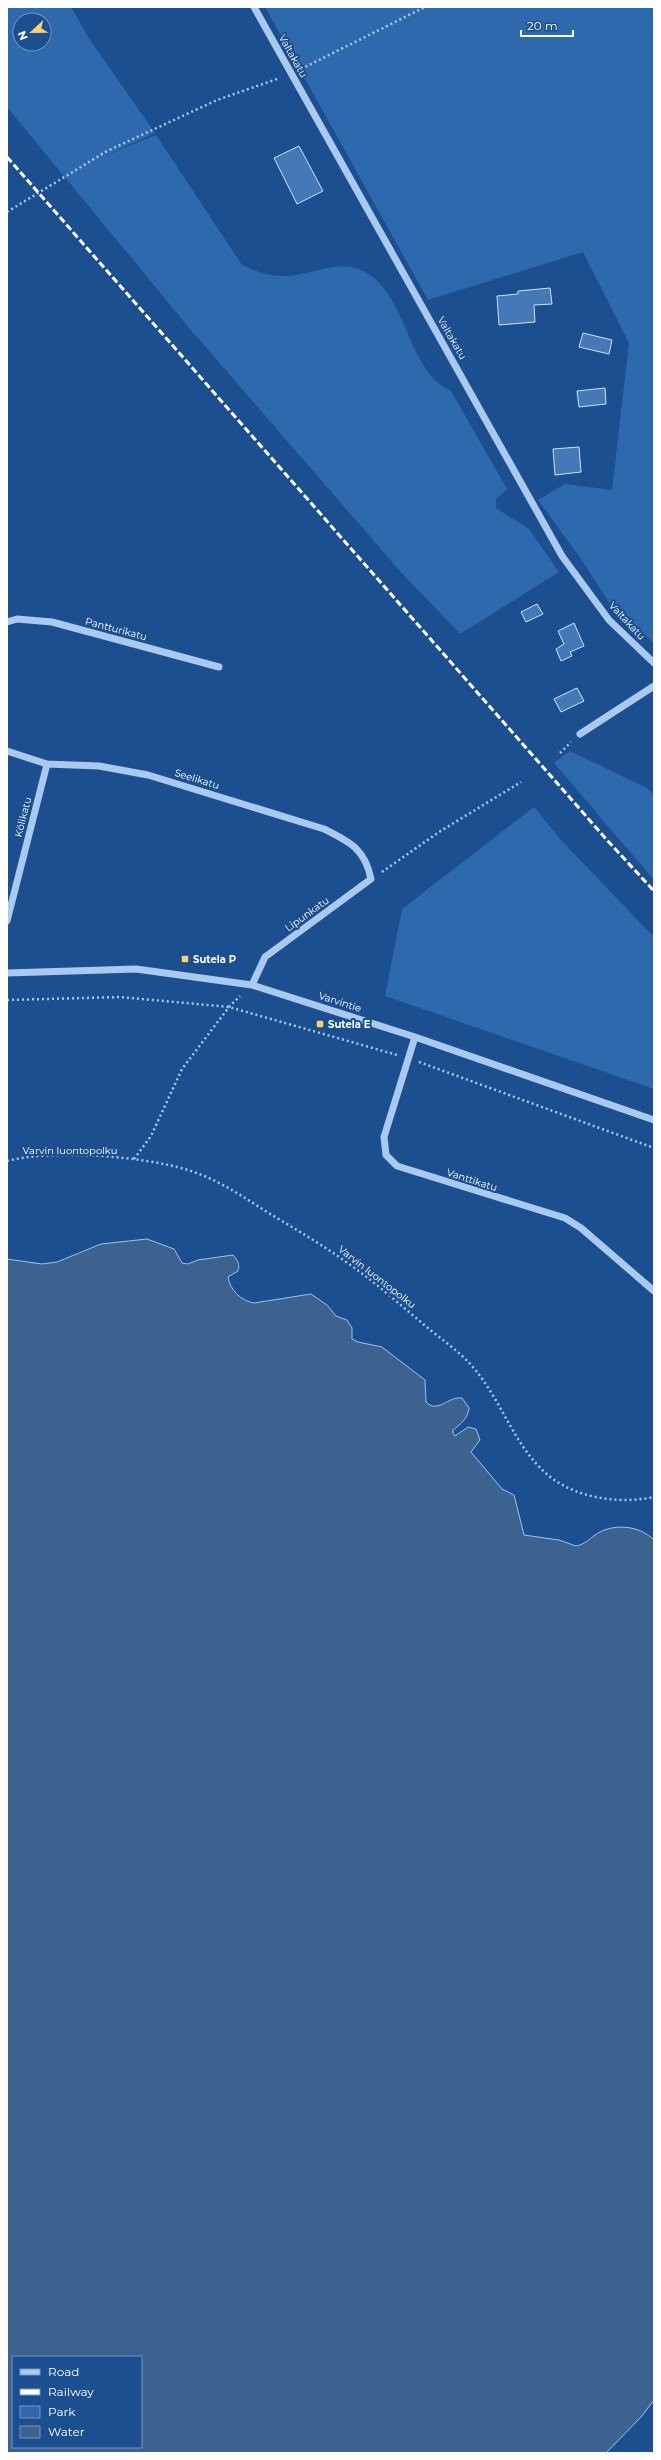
<svg xmlns="http://www.w3.org/2000/svg" width="661" height="2460" font-family="Montserrat,sans-serif">
<rect width="100%" height="100%" fill="#1b4f8f"/>
<path fill="#2e69ad" fill-rule="evenodd" d="M7,7H71L90,40L155,133L102,157L156,135L242,265C257,272 269,276 285,276C312,276 337,258 363,271C402,290 406,352 436,381C440,385 446,388 451,391L507,489L496,499V508L529,529L559,572L460,634L399,570L190,329L7,107ZM20,20H44V44H20Z
M265,7H654V643L610,604L581,559L538,500L565,484L612,490L629,343L583,252L428,300Z
M570,751L647,788L654,795V880L554,763Z
M534,807L560,839L654,937V1089L385,996L402,909Z"/>
<path fill="#3c6290" stroke="#9cc4f0" fill-rule="evenodd" d="M147,1239L174,1249L182,1263L188,1264L198,1260L233,1255C238,1261 240,1264 238,1271L228,1277C230,1290 241,1301 254,1303L311,1294L327,1305L336,1316L347,1320L352,1328V1339L358,1342L382,1347L425,1380L426,1402C438,1414 448,1396 462,1398L469,1408C468,1418 461,1424 453,1430V1433L455,1436L468,1427L476,1429L480,1440L471,1452L502,1489L514,1495L524,1535L559,1540L576,1546C586,1544 590,1538 598,1533C616,1523 640,1526 654,1540V2400L641,2417L606,2453H7V1259L42,1264L57,1262L101,1244ZM13,2357H141V2447H13Z"/>
<path fill="#4478b7" stroke="#cfe3fa" d="M299,146L323,191L297,204L274,158Z
M550,288L552,304L534,305L535,322L499,325L497,296L518,294V291Z
M583,333L612,340L609,354L579,347Z
M605,388L606,404L579,407L577,391Z
M579,447L581,472L555,475L553,449Z
M537,604L543,614L526,622L521,612Z
M574,623L584,646L570,652L572,656L561,661L556,649L564,644L558,631Z
M577,688L584,701L561,712L554,699Z"/>
<g fill="none" stroke-linecap="round" stroke-linejoin="round">
<path stroke="#a9c9ee" stroke-width="2.5" stroke-dasharray="2 3" stroke-linecap="butt" d="M301,69L425,7
M7,212L107,151L217,100L280,78
M560,753L571,742
M382,872L439,832L521,782
M7,1000L120,997L229,1007L397,1055
M419,1062L654,1148
M134,1159L151,1136L182,1069L229,1007L240,996
M7,1161C54,1149 142,1156 188,1170C217,1179 242,1196 267,1212C295,1229 323,1245 349,1264C375,1282 398,1303 422,1323C438,1337 458,1350 472,1366C503,1401 515,1451 553,1479C581,1499 621,1504 654,1497"/>
<path stroke="#a9c9ee" stroke-width="7" d="M254,7L562,556L609,620L654,663
M7,622L17,619L52,622L219,667
M580,734L654,686
M7,751L47,764L99,766L148,775L324,829C350,842 365,849 371,879L265,957L252,985
M7,921L47,764
M7,973L136,969L252,985L415,1037L654,1120
M415,1037L384,1137L386,1155L397,1166L565,1218L581,1228L654,1291"/>
<path stroke="#fff" stroke-width="3" stroke-dasharray="7 3" stroke-linecap="butt" d="M7,157L607,840L654,891"/>
</g>
<g fill="#ffd166" stroke="#1b4f8f" stroke-width="1.5">
<rect x="181" y="955" width="8" height="8" rx="2"/>
<rect x="316" y="1020" width="8" height="8" rx="2"/>
</g>
<g text-anchor="middle" dominant-baseline="central" stroke-width="4" stroke-linejoin="round" paint-order="stroke">
<g font-size="10" fill="#fff" stroke="#1b4f8f">
<text transform="translate(293 56) rotate(61)">Valtakatu</text>
<text transform="translate(452 338) rotate(60)">Valtakatu</text>
<text transform="translate(627 621) rotate(47)">Valtakatu</text>
<text transform="translate(116 629) rotate(15)">Pantturikatu</text>
<text transform="translate(197 779) rotate(17)">Seelikatu</text>
<text transform="translate(23 817) rotate(-76)">Kölikatu</text>
<text transform="translate(307 914) rotate(-36)">Lipunkatu</text>
<text transform="translate(340 1002) rotate(18)">Varvintie</text>
<text x="70" y="1150">Varvin luontopolku</text>
<text transform="translate(472 1180) rotate(18)">Vanttikatu</text>
<text transform="translate(377 1277) rotate(38)">Varvin luontopolku</text>
</g>
<g font-size="10" font-weight="bold" fill="#fff" stroke="#1b4f8f" text-anchor="start">
<text x="193" y="959">Sutela P</text>
<text x="328" y="1024">Sutela E</text>
</g>
</g>
<rect width="661" height="2460" fill="none" stroke="#ffffff" stroke-width="16"/>
<rect x="12" y="2356" width="130" height="92" fill="#1b4f8f" stroke="#7695bc"/>
<rect x="20" y="2369" width="20" height="6" fill="#a9c9ee" stroke="#7695bc"/>
<text x="48" y="2376" font-size="12" fill="#ffffff">Road</text>
<rect x="20" y="2389" width="20" height="6" fill="#ffffff" stroke="#7695bc"/>
<text x="48" y="2396" font-size="12" fill="#ffffff">Railway</text>
<rect x="20" y="2406" width="20" height="12" fill="#2e69ad" stroke="#7695bc"/>
<text x="48" y="2416" font-size="12" fill="#ffffff">Park</text>
<rect x="20" y="2426" width="20" height="12" fill="#3c6290" stroke="#7695bc"/>
<text x="48" y="2436" font-size="12" fill="#ffffff">Water</text>
<g transform="translate(32 32) rotate(248)"><circle r="19" fill="#1b4f8f" stroke="#7695bc"/>
<path d="M0-3L7 15L0 10L-7 15Z" fill="#ffd166"/>
<text y="-6" font-size="11" font-weight="bold" text-anchor="middle" fill="#ffffff">N</text>
</g>
<path d="M521 30v6h52v-6" fill="none" stroke="#ffffff" stroke-width="2"/>
<text x="527" y="30" font-size="12" fill="#ffffff" stroke="#1b4f8f" stroke-width="3" paint-order="stroke">20 m</text>
</svg>
